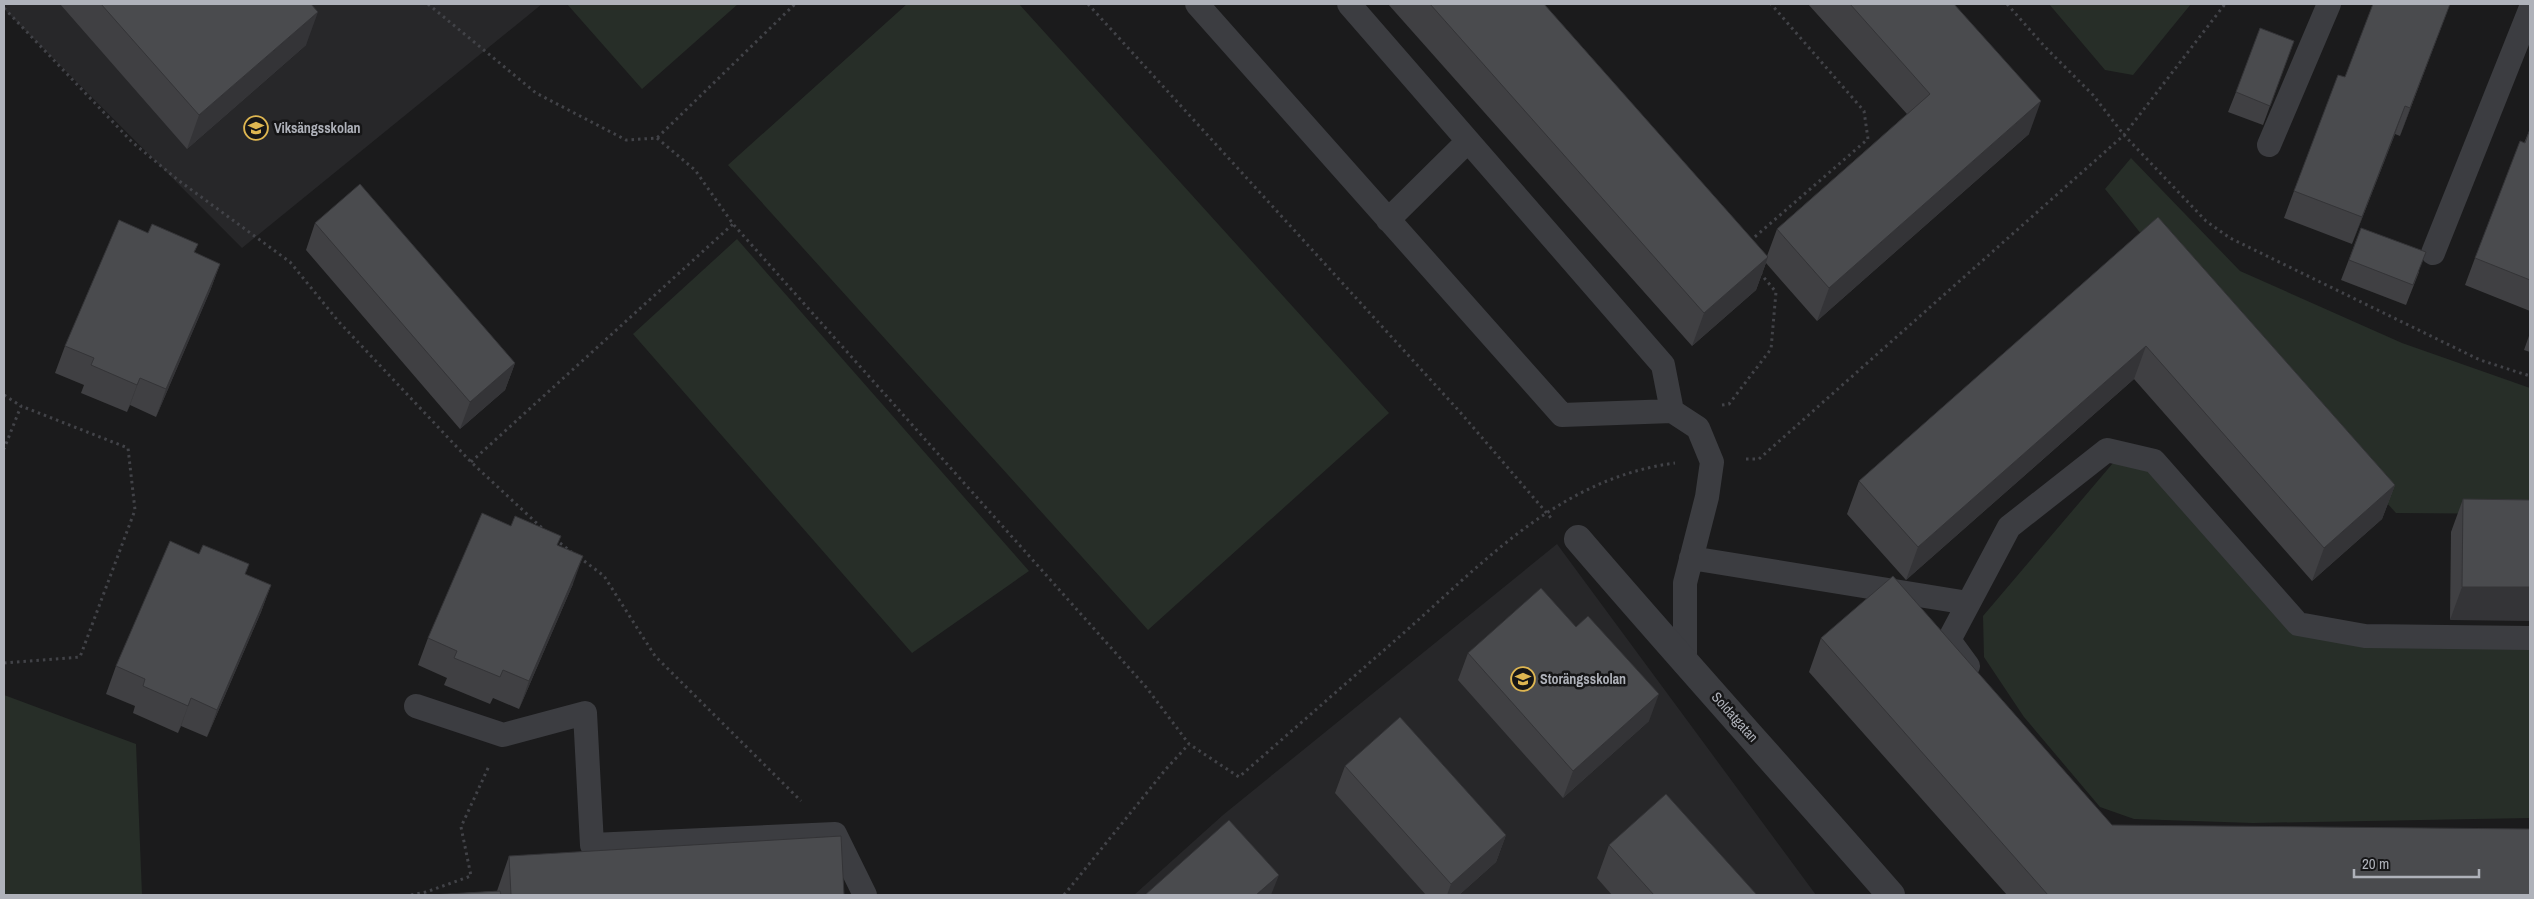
<svg xmlns="http://www.w3.org/2000/svg" width="2534" height="899" font-family="'Archivo Narrow',sans-serif">
<rect width="100%" height="100%" fill="#1b1b1c"/>
<path fill="#272729" d="M4,4H542L242,248L4,9Z
M1557,544L1816,895H1134L1223,815Z"/>
<path fill="#272e28" d="M567,4H738L642,89Z
M907,4H1019L1389,413L1148,630L728,165Z
M2049,4H2191L2133,75L2105,70Z
M2131,158L2240,271L2402,343L2530,388V514L2396,513L2142,235L2105,189Z
M737,239L1029,571L912,653L633,334Z
M2113,463L2149,470L2302,634L2530,646V818L2253,823L2134,819L2100,807L2024,717L1984,657L1983,616Z
M4,695L136,744L142,895H4Z"/>
<g fill="none" stroke-linecap="round" stroke-linejoin="round">
<path stroke="#424348" stroke-width="3" stroke-dasharray="2.5 4" stroke-linecap="butt" d="M428,4L536,93L626,140L657,138L795,4
M1088,4L1460,412L1551,518
M2007,4L2045,47L2093,95L2124,135L2206,221L2230,238L2480,360L2530,376
M4,8L132,142L178,180L290,262L339,322L471,462L543,529
M657,138L695,170L733,224L1146,687L1189,744L1239,777C1295,728 1351,679 1407,630C1488,558 1562,478 1675,463
M1750,241L1868,139L1864,111L1771,4
M4,395L21,406L4,449
M1722,405L1729,404L1771,349L1776,292L1760,273
M1746,459H1759L2124,135L2225,4
M471,462L733,224
M555,539L574,554
M579,557L604,576L655,656L801,801
M4,663L80,657L135,510L128,448L21,406
M411,895L426,892L471,876L461,827L489,766
M1064,895L1166,769L1189,744"/>
<path stroke="#3c3d41" stroke-width="24" d="M1197,4L1562,415L1672,411L1698,428L1712,462L1707,497L1685,583V664
M1349,4L1663,365L1672,411
M2269,145L2329,4
M1388,220L1468,141
M2433,253L2530,10
M1691,558L1968,603
M1968,666L1949,640L2009,527L2107,450L2154,461L2298,624L2365,636L2530,638
M416,706L503,735L585,713L592,845L835,834L865,895"/>
<path stroke="#3c3d41" stroke-width="28" d="M1578,539C1681,659 1787,776 1891,895"/>
</g>
<path fill="#404043" d="M60,4H311L306,45L187,149Z
M1388,4H1544L1767,256L1777,229L1907,114L1808,4H1954L2029,134L1817,321L1766,263L1756,290L1692,346Z
M2450,4L2400,136L2395,134L2352,244L2284,218L2294,191L2345,77Z
M2294,41L2263,125L2228,112L2236,92Z
M2530,129V311L2465,285L2475,258Z
M2158,217L2395,485L2382,519L2312,581L2134,379L1906,580L1847,514L1859,481Z
M315,223L515,363L505,390L460,429L306,250Z
M2361,228L2419,272L2406,305L2341,280Z
M148,233L198,244L194,253L220,264L210,291L156,417L130,405L127,412L81,393L84,385L55,373L65,346Z
M2530,333V352L2524,350Z
M2463,499L2530,500L2450,620L2451,532Z
M557,545L573,584L519,709L493,698L490,704L444,685L447,678L418,665L428,638Z
M245,574L271,585L261,612L207,737L181,726L178,733L133,713L135,706L106,694L116,666Z
M1821,638L2112,825L2530,895H2007L1809,672Z
M1468,653L1649,721L1563,798L1458,680Z
M1345,766L1506,835L1496,862L1459,895H1426L1335,793Z
M1609,845L1757,895H1612L1597,878Z
M509,856L844,895H430L497,891Z"/>
<path fill="#343437" d="M2450,4L2400,136L2410,108Z
M318,12L306,45L187,149L199,115Z
M2041,101L2029,134L1817,321L1829,288Z
M2405,106L2395,134L2352,244L2362,217Z
M1768,257L1756,290L1692,346L1704,313Z
M220,264L210,291L156,417L166,389Z
M2146,346L2134,379L1906,580L1918,547Z
M515,363L505,390L460,429L470,402Z
M140,378L130,405L127,412L137,385Z
M2395,485L2382,519L2312,581L2324,548Z
M583,556L573,584L519,709L529,681Z
M271,585L261,612L207,737L217,710Z
M2462,587H2530V621L2450,620Z
M1659,694L1649,721L1563,798L1573,771Z
M191,698L181,726L178,733L188,706Z
M1506,835L1496,862L1459,895H1447L1451,884Z
M1279,875L1271,895H1256Z"/>
<path fill="#4a4b4e" stroke="#343437" d="M101,4H311L318,12L199,115Z
M1430,4H1544L1768,257L1704,313Z
M1850,4H1954L2041,101L1829,288L1777,229L1930,94Z
M2373,4H2450L2410,108L2405,106L2362,217L2294,191L2338,75L2345,77Z
M2260,28L2294,41L2270,106L2236,92Z
M2530,129V280L2475,258L2520,141L2525,143Z
M360,184L515,363L470,402L315,223Z
M2158,217L2395,485L2324,548L2146,346L1918,547L1859,481Z
M119,220L148,233L152,224L198,244L194,252L220,264L166,389L140,378L137,385L91,365L94,358L65,346Z
M2361,228L2426,252L2413,285L2349,260Z
M2463,499L2530,500V587H2462Z
M482,513L511,526L515,516L561,536L557,545L583,556L529,681L503,670L500,677L454,658L457,651L428,638Z
M170,541L199,554L203,545L249,564L245,574L271,585L217,710L191,698L188,706L143,686L145,679L116,666Z
M1893,576L2112,825L2530,829V895H2048L1821,638Z
M1541,588L1576,627L1588,616L1659,694L1573,771L1468,653Z
M1400,717L1506,835L1451,884L1345,766Z
M1666,794L1757,895H1654L1609,845Z
M1229,820L1279,875L1256,895H1145Z
M841,836L844,895H511L509,856Z
M500,891L501,895H430Z"/>
<defs>
<g id="school-ring" transform="scale(1.25)"><circle r="9.5" fill="#161617" stroke="#deb651" stroke-width="1.5"/><path d="M0-5L7-2L0 1L-7-2ZM-4 1L0 2.5L4 1V4Q0 6-4 4Z" fill="#deb651"/></g>
</defs>
<g fill-rule="evenodd">
<use href="#school-ring" x="256" y="128"/>
<use href="#school-ring" x="1523" y="679"/>
</g>
<g text-anchor="middle" dominant-baseline="central" stroke-width="5" stroke-linejoin="round" paint-order="stroke">
<g font-size="14" font-weight="bold" fill="#afb2ba" stroke="#161617" text-anchor="start">
<text x="274" y="128">Viksängsskolan</text>
<text x="1540" y="679">Storängsskolan</text>
</g>
<g font-size="14" fill="#afb2ba" stroke="#161617">
<text transform="translate(1735 717) rotate(48)">Soldatgatan</text>
</g>
</g>
<rect width="2534" height="899" fill="none" stroke="#afb2ba" stroke-width="10"/>
<path d="M2354 869v8h125v-8" fill="none" stroke="#afb2ba" stroke-width="2.5"/>
<text x="2362" y="869" font-size="15" fill="#afb2ba" stroke="#161617" stroke-width="4" paint-order="stroke">20 m</text>
</svg>
